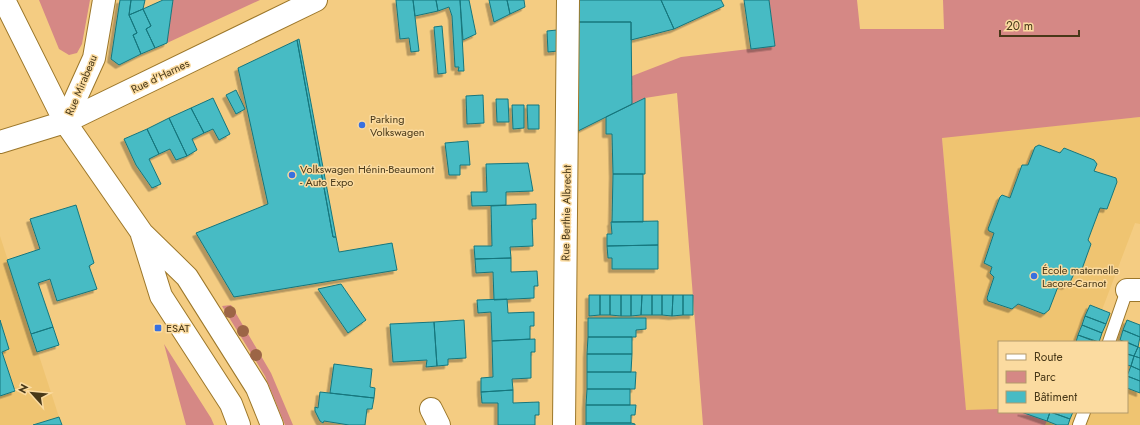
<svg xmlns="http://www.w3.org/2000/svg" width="1140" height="425" font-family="Jost,sans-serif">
<defs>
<filter id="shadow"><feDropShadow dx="-3.5" dy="3.5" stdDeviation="0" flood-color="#0004"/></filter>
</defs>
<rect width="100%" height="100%" fill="#f4cc82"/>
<path fill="#efc471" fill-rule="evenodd" d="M1140,117V224L1135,223L1102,310L1140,325V425H967L942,137ZM999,342H1127V412H999Z
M0,236L59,417L62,425H0Z"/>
<path fill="#d58885" d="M39,0H90L82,44L77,53L69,55L59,49Z
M173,0H260L167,43Z
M769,0H857L860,29H944L943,0H1140V117L942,138L966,410L999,409V412H1021L1047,421L1045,425H703L677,93L645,98L632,104V76L681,57L775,46Z
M231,305L271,373L293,425H285L265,376L222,306Z
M164,344L211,418L214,425H186Z"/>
<path fill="#47bbc4" stroke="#16767d" filter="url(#shadow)" d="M120,0H131L129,15L137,33L133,35L141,54L119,65L111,59Z
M131,0H145L143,9L129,15Z
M163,0H173L167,43L155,48L146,29L151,26L143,9Z
M396,0H413L419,51L411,52L409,38L400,39Z
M413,0H436L438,11L415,16Z
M436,0H460L464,71H458L459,67H455L452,16L449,7L438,11Z
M460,0H469L476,34L463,40Z
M489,0H507L510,14L494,22Z
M507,0H524L525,7L510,14Z
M576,0H661L674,29L631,40V22H576Z
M661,0H721L724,6L674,29Z
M744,0H769L775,46L751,49Z
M143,9L151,26L146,29L155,48L141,54L133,35L137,33L129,15Z
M576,22H631L632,104L576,132Z
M442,26L446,73L438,74L434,27Z
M557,30L558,51L548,52L547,31Z
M299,39L336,237H333L297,40Z
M297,40L333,237H336L339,252L392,243L397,270L234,297L196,233L268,204L238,68Z
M236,90L245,109L236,114L226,95Z
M483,95L484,123L467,124L466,96Z
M213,98L230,134L219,140L213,129L204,133L191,108Z
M645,98V174H613L612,134H606V117Z
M496,99H508L509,122H497Z
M512,105H524V128L513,129Z
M527,105H539V129H528Z
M191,108L204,133L192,139L197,150L187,156L169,118Z
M169,118L187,156L176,160L170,149L159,154L147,129Z
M147,129L159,154L149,159L161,184L152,188L136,165L124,139Z
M468,141L470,165H460V175H449L445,143Z
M1039,145L1060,153L1064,148L1094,160L1097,164L1094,171L1116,178L1117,182L1107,209L1100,208L1088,240L1091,244L1082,269L1079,271L1076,270L1069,284L1065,286L1059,284L1049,310L1044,314L1018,304L1012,309L988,301L987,298L994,277L990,273L992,267L984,263L994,233L989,231L988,229L1000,197L1002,195L1010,198L1022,165H1028L1035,147Z
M528,163L533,191L506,192V205L472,206L471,192H487L486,164Z
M613,174H643V222H612Z
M536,204V219H532L533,246L510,247L511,258L475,259L474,246H492L491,206Z
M76,205L94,263L89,266L97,289L57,301L50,279L38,283L53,327L31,334L7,260L40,249L30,219Z
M658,221V245L607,246V234H612L611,222Z
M658,245V269H612V258H608L607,246Z
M511,258V272L537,271L538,286H534V298L494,300L493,272L476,273L475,259Z
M341,284L366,320L348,333L318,289Z
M589,295H600V315L589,316Z
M600,295H610V315H600Z
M610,295H621V316L610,315Z
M621,295H631V316H621Z
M631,295H642L641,315L631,316Z
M642,295H652V315H641Z
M652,295H662V315H652Z
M662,295H673L672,316L662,315Z
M673,295H683V315L672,316Z
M683,295H693V315H683Z
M507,299L508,313L534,312V326H530V339L492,341L491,312L478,313L477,300Z
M1090,305L1110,313L1106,324L1085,316Z
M1085,316L1106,324L1102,333L1082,325Z
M588,318H646V329L636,330V337H588Z
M0,320L9,349L2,352L15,391L0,396Z
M464,320L466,358L448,359V365L437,366L434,322Z
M1127,320L1140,325V337L1123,330Z
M434,322L437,366L426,367L427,360L393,362L390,324Z
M1082,325L1102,333L1099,342L1078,335Z
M53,327L59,345L37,352L31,334Z
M1123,330L1140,337L1138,347L1120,340Z
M1078,335L1096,342H1076Z
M588,337H632V354H587Z
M535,339V352H531V378L512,379L513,390L481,392V378L493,377L492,341Z
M1127,342L1138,347L1134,356L1127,354Z
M1138,347L1140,348V358L1134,356Z
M587,354H632L631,372H587Z
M1127,354L1134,356L1131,366L1127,365Z
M1134,356L1140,358V370L1131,366Z
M334,364L372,369L370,387L375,388L374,398L330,393Z
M1131,366L1140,370V381L1127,376Z
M587,372H636L635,389H587Z
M1127,376L1140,381V393L1127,388Z
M587,389H630V405H586Z
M513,390V403L539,402V415H535V425H498V403H482L481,392Z
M320,392L374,398L372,409H367L365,425H349L324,421L323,423L320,421L315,411V407L318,408Z
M586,405H636L635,415H631V423H586Z
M1021,412H1050L1047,421Z
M1050,412L1070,419L1068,425H1057L1047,421Z
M1051,412H1073L1070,419Z
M59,417L62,425H33Z
M586,423H631L635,424V425H586Z"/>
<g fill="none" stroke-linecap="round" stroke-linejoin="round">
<g stroke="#9c772a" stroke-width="14">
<path id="lane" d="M1109,342L1127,290
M1079,425L1084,412"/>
</g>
<g stroke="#9c772a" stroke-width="24">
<path id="street" d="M65,122L94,58L104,0
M1127,290H1140
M431,409L439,425
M564,425L568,0"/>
</g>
<g stroke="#9c772a" stroke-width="24">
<path id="secondary" d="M4,0L65,122L142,233L187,277L257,388L272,425
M0,142L65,122L316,0
M142,235L161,296L231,404L239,425"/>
</g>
<use href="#lane" stroke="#fff" stroke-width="12"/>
<use href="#street" stroke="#fff" stroke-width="22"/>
<use href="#secondary" stroke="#fff" stroke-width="22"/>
</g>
<g fill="#9c6546">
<circle cx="230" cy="312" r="6"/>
<circle cx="243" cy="331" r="6"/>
<circle cx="256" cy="355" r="6"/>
</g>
<g fill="#3870df" stroke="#fbdba0" stroke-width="1.5">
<circle cx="362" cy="125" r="4"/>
<circle cx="292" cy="175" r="4"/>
<circle cx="1034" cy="276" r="4"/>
<rect x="154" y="324" width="8" height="8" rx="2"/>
</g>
<g text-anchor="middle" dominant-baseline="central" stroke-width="3" stroke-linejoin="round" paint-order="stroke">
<g font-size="11" fill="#483818" stroke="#fbdba0">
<text transform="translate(160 76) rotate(-26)">Rue d'Harnes</text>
<text transform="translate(81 85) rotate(-67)">Rue Mirabeau</text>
<text transform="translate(566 213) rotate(-89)">Rue Berthie Albrecht</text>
</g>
<g font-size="11" fill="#483818" stroke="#fbdba0" text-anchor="start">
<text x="370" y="119">Parking<tspan x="370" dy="13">Volkswagen</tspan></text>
<text x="300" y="169">Volkswagen Hénin-Beaumont<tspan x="300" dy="13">- Auto Expo</tspan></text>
<text x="1042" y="270">École maternelle<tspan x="1042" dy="13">Lacore-Carnot</tspan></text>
<text x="166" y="328">ESAT</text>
</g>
</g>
<rect x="998" y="341" width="130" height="72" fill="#fbdba0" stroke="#b39a6a"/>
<rect x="1006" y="354" width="20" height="6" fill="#ffffff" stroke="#b39a6a"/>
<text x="1034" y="361" font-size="12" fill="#483818">Route</text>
<rect x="1006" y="371" width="20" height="12" fill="#d58885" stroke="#b39a6a"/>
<text x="1034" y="381" font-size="12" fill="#483818">Parc</text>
<rect x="1006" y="391" width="20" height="12" fill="#47bbc4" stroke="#b39a6a"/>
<text x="1034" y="401" font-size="12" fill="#483818">Bâtiment</text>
<g transform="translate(32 393) rotate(297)" stroke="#fbdba0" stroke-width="3" paint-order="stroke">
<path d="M0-3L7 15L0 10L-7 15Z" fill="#483818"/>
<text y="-6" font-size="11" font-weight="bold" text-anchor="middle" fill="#483818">N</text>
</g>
<path d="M1000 30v6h79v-6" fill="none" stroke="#483818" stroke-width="2"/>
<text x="1006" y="30" font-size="12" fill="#483818" stroke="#fbdba0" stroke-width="3" paint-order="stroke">20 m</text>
</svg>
